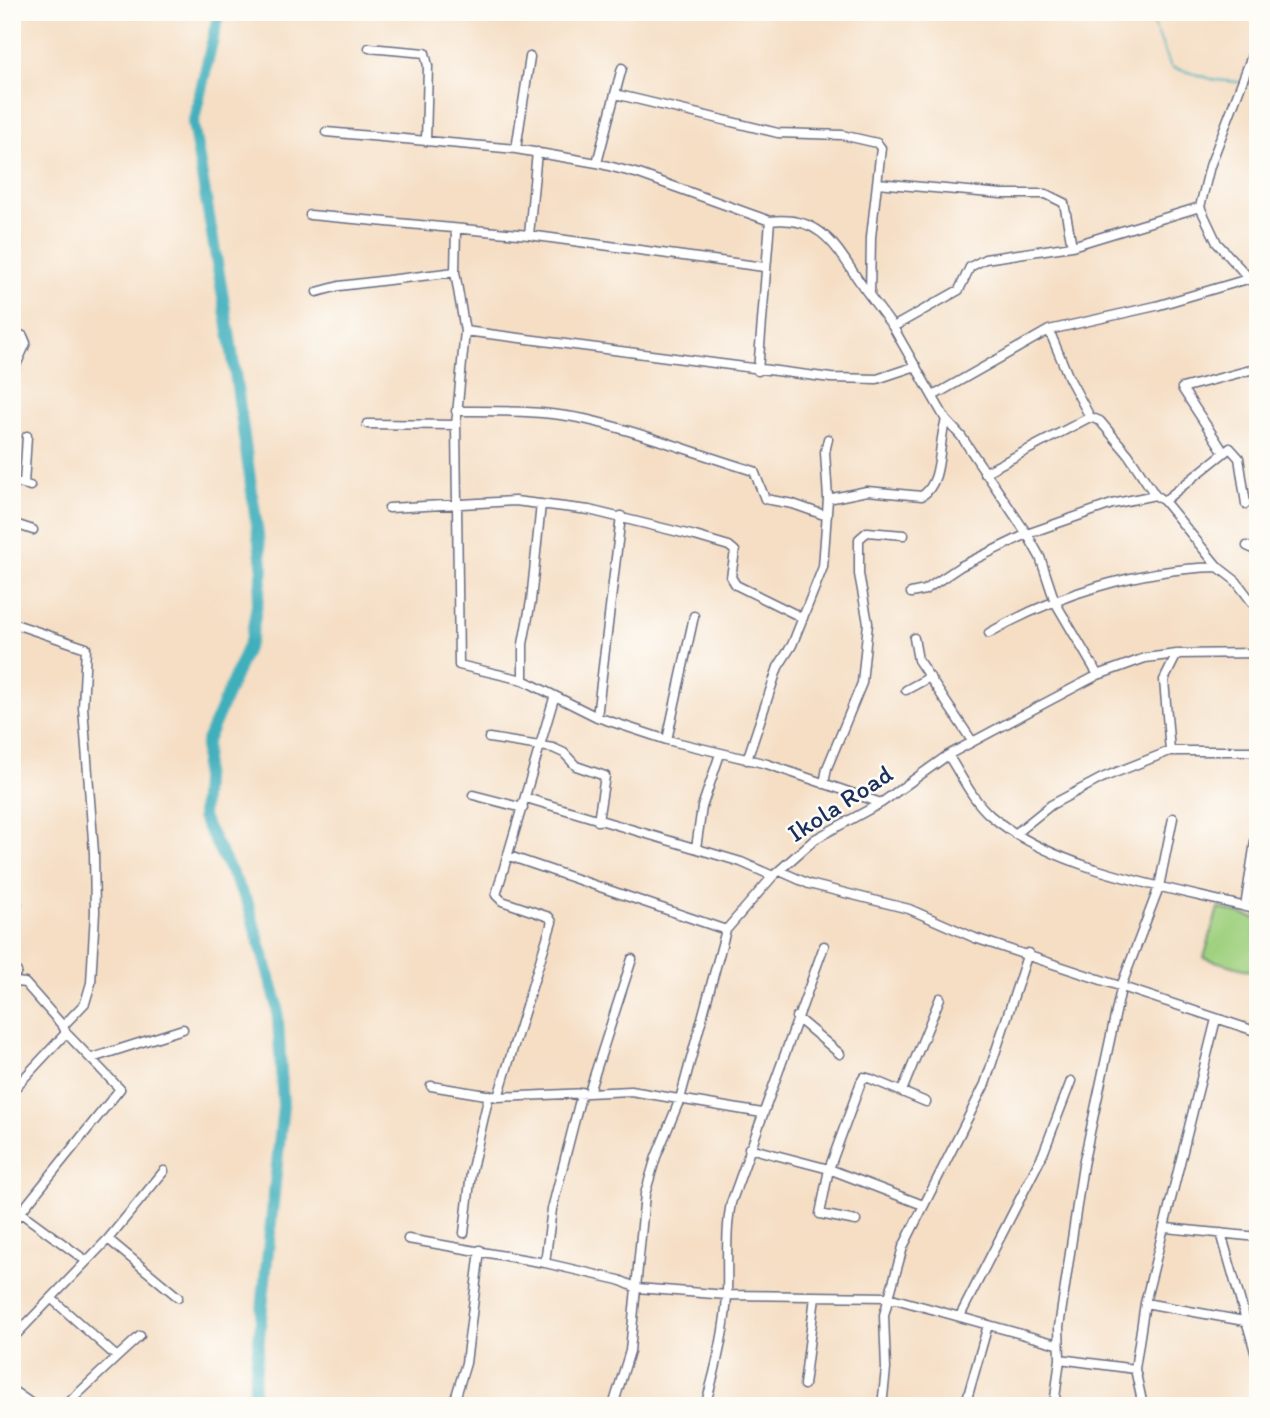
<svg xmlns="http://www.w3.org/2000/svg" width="1270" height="1418" font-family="Itim,sans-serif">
<rect width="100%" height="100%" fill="#fdfcf7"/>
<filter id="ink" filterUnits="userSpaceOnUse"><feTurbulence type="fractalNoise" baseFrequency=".0143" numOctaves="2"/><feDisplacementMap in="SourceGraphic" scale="14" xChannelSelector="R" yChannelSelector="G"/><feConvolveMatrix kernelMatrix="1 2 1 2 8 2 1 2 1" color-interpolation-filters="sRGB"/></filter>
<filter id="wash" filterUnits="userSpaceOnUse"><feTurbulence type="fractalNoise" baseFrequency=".00686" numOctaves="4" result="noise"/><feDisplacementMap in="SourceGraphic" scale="28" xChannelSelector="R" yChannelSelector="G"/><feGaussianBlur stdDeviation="1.57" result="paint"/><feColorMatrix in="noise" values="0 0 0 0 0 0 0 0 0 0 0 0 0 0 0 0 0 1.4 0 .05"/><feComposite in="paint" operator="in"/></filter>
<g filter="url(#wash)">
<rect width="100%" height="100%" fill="#f5dec4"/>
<path fill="#a0d180" stroke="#5e806f" stroke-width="2" d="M1218,908L1258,919V973L1204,958Z"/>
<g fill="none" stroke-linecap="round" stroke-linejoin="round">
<path stroke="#40afbc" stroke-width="2" d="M1149,12L1171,67L1215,80L1239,82
M1245,82L1258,83"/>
<path stroke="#40afbc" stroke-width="12" d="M219,12L193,124L230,338L263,570L251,639L206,743L202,817L248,904L277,1003L283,1106L252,1406"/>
</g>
</g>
<g filter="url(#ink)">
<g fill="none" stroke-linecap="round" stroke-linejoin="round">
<g stroke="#676c82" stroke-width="11">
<path id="minor" d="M1258,40L1210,166L1200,207L1217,243L1258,288
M369,48L425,53L428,66L426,141
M615,94L622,68
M326,132L516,149L597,163L639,174L770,221C829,214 840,258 870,296
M516,149L530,57
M597,163L615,94L778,133L842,135L877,143L881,148L871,237L870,296L893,327L946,420L961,436L1027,534L1040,557L1055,602L1098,675
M877,183L1002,194H1046L1064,203L1072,246
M310,215L529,235L764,267
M456,229L455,272L465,331L456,425L459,665L523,680L597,717L667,740L767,764L881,803
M529,235L537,152
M317,292L339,286L455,272
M893,327L959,290L970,267L985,259L1072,246L1200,207
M1049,330L1069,378L1090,417L1100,421L1128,454L1155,495
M465,331L831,378L877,379L916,366
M12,332L23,336L26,343L12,374
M758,371L770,221
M933,396L1049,330L1156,306L1258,276
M456,411C499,411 542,410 584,419C642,432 697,454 754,471L765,499L793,504L827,516
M367,424L456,425
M1223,451L1182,388L1258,368
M984,473L1090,417
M12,481L30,486
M24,484L27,436
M828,499L825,452L828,439
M1164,501L1230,448L1239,458L1246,504
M389,508L515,501L589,510L695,536L729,546L735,551L731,577L736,585L803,618
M12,523L33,530
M1247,546L1258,551
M911,593L925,590L961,566L1027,534L1112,504L1155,495L1164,501L1218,567L1236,581L1258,610
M12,623L86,648L83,707L94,853L95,912L91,983L85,1003L63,1026
M989,633C1057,594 1139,569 1218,567
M914,638L918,660L972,741
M523,680V644L531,601L541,504
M906,690L930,677
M597,717L621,516
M489,738L553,748L564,753L576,766L605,776L598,821
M667,740L694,616
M1170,751L1164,680L1177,654
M948,755C961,775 973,801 991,816C1059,873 1174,888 1258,910
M747,760L778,667L792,645L823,567L828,499L867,491L922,496C944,481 937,445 946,420
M824,784L827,768L862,683L868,623L859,574V539L867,532L904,535
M473,795L523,808
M526,798L741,862L773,876
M1015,834L1051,805L1102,778L1170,751H1258
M696,848L702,807L720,754
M12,856L17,905L12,917
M509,856L726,930
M780,871L809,884L909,909L975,938L1258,1032
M1245,907L1258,822
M12,967L17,972
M12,986L16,982L25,983L63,1026L66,1033L120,1089L12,1223
M796,1017L840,1054
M92,1058L183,1029
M431,1086L498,1097L631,1091L762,1113
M12,1091L66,1033
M902,1091L940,998
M589,1092L632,959
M498,1097L552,922L549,917L502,901L496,895L554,698
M749,1148L829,1169L923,1205
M21,1213L85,1260
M856,1221L820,1214L829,1169L861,1082L864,1077L871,1079L926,1102
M1166,1228L1258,1237
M464,1233L471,1173L489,1095
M1221,1233L1258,1362
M108,1239L178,1297
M408,1239L545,1263L619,1280L637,1288L727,1295L888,1297L1057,1344
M545,1263L552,1209L582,1092
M52,1299L117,1357L65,1406
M1145,1303L1244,1321
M960,1316L1043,1154L1071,1081
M12,1339L108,1239L164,1171
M117,1357L140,1336
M1060,1359L1135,1369
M804,1385L815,1297
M12,1390L35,1406
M453,1406L466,1363L480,1250
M613,1406L630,1351L645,1194L656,1157L680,1099L726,930L773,876L815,839L881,803L948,755L1045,703L1098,675L1145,658L1177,654L1258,653
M705,1406C716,1369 725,1333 727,1295C728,1263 725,1234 731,1203L824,946
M882,1406L886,1369L884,1315L903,1247L985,1084L1028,953
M965,1406L988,1325
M1054,1406L1060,1359L1059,1327L1083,1165L1122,984L1159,887L1173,818
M1143,1406L1135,1369L1145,1303L1216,1019"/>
</g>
<use href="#minor" stroke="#fff" stroke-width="8"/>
</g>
</g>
<g text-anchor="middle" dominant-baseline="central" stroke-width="5" stroke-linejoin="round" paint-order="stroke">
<g font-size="26" fill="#1b2f5e" stroke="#fdfcf7">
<text transform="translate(840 803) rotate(-33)">Ikola Road</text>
</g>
</g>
<rect width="1270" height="1418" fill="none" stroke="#fdfcf7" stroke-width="42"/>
</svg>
